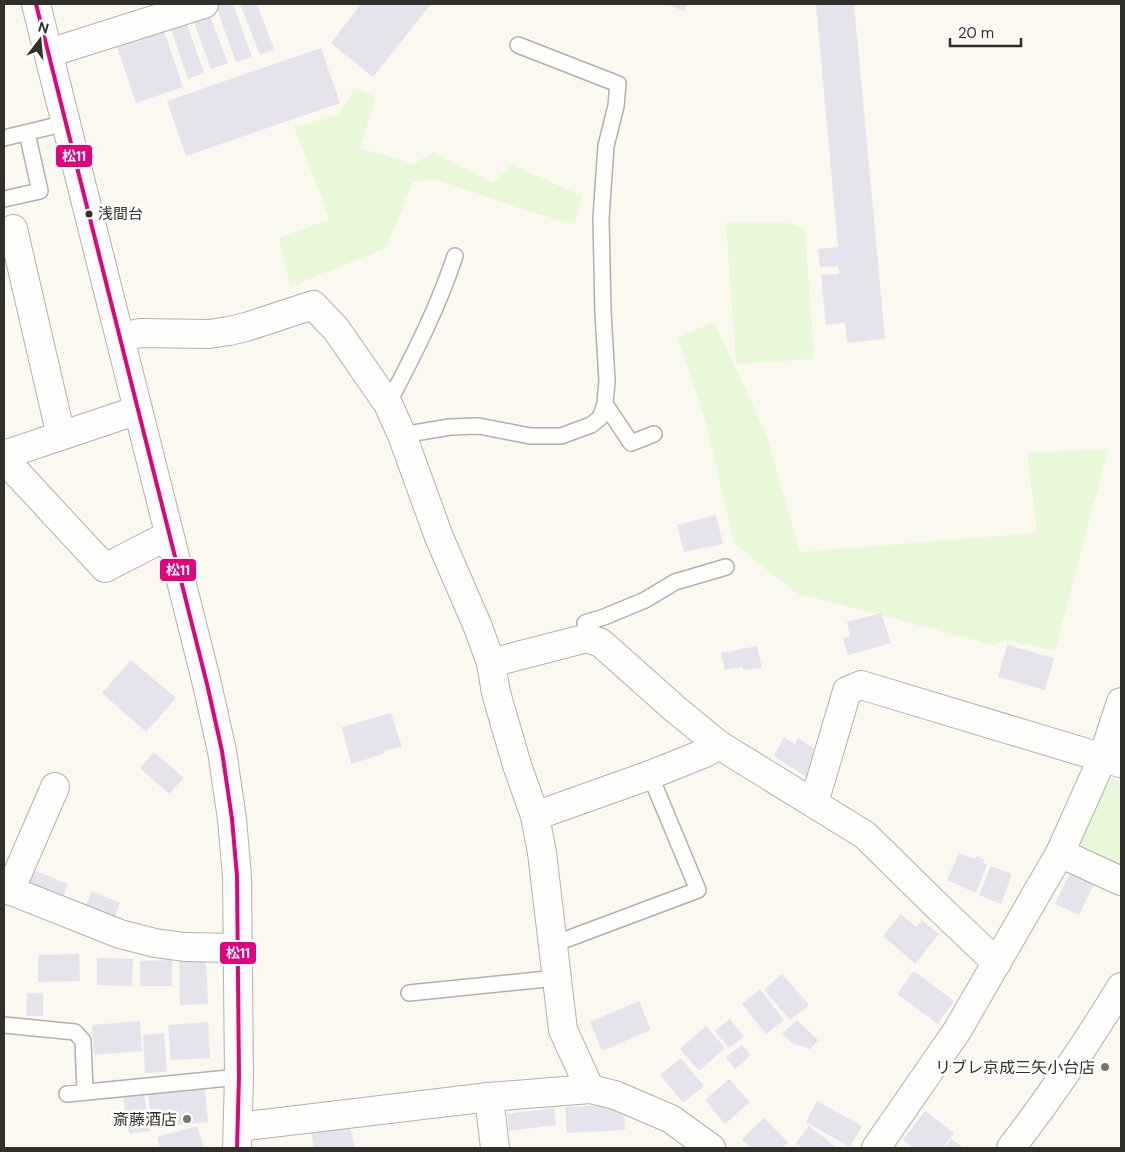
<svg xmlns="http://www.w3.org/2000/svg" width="1125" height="1152" font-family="'DM Sans','Noto Sans JP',sans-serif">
<rect width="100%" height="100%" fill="#fbf8f0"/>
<path fill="#e7f9d8" d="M355,87L376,97L360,148L414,164L433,152L493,183L512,165L582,196L575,224L530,212L435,179L413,182L386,248L290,287L279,238L330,219L294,127L339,115Z
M726,222L788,223L805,230L814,359L736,364Z
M714,322L766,434L800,552L1037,533L1027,452L1108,449L1055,651L1005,640L994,645L796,593L734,543L707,427L678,337Z
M1111,779L1121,782V872L1075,851Z"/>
<path fill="#e7e3ec" d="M222,4H233L252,57L236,62L216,6Z
M240,4H257L274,49L260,55Z
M361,4H431L373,77L331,43Z
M666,4H687L684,11Z
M816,4H854L885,339L847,343L845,323L826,325L821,275L839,274L838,266L820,267L818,249L838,247Z
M208,11L228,63L211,69L192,17Z
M185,18L204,73L188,79L169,23Z
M162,25L183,87L136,103L115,41Z
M321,48L340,103L186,156L167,101Z
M716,515L723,544L684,552L677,525Z
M881,613L891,643L848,655L843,638L850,636L847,622Z
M1007,645L1054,658L1045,690L998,677Z
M757,646L762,668L743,670V667L725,670L721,653Z
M131,660L176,698L146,732L102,693Z
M391,713L402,747L386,750L383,754L351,764L342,727Z
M784,737L795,744L798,738L821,753L808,778L774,756Z
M154,752L184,778L169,794L140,768Z
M959,853L975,859L976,856L985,860L983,863L987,865L976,893L947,880Z
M991,866L1012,874L1001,904L979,895Z
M31,869L68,884L62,900L25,885Z
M1071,871L1095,882L1079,915L1055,904Z
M92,891L120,903L114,918L86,906Z
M901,914L916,927L922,920L939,934L915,964L883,936Z
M79,954L80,981L38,982V955Z
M97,958L133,959L132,986L97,985Z
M172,960V986H140V961Z
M179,962H206L208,1004L180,1005Z
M914,971L954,1001L938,1024L897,994Z
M782,974L809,1005L790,1020L764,990Z
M760,989L784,1020L766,1034L742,1004Z
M27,993H43V1016H26Z
M639,1001L651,1030L602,1051L590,1022Z
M730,1019L744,1037L728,1048L715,1031Z
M797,1020L818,1040L811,1049L793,1044L782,1034Z
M140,1021L142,1051L94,1055L92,1025Z
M208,1022L210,1058L171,1060L168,1025Z
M706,1026L725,1048L699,1071L680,1049Z
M164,1033L167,1072L145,1073L143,1035Z
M742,1045L751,1055L735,1069L726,1057Z
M681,1058L704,1086L683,1103L660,1075Z
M729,1079L750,1102L725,1124L705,1100Z
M205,1089L208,1122L164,1126L163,1111H150L148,1094Z
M144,1092L150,1131L129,1134L123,1095Z
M817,1101L862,1126L850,1147L806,1122Z
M624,1104L625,1130L567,1133L565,1107Z
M554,1108L556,1125L509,1131L507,1114Z
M925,1111L954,1133L943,1148H914L903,1140Z
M764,1118L788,1142L782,1148H751L742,1139Z
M197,1126L204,1148H160L157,1137Z
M350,1126L355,1148H314L311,1133Z
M809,1126L837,1148H803L796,1143Z
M951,1139L964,1148H945Z"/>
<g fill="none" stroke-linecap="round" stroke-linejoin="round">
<g stroke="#b3b0ab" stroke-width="18">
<path id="service" d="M4,138L66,123
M4,199L40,191L27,133
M388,404C413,356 438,308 455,256
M605,404L631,443L654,434
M402,435L450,427L479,426L530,436H561L591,425L600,418L605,404L607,381L603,312L601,218L606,146L616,106L618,84L518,45
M587,638L585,623L604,617L645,600L675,582L726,567
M554,944L698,890L650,775
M409,993L557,978
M4,1025L75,1032L83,1041L85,1092
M67,1094L239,1077"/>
</g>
<g stroke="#b3b0ab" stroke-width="30">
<path id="minor" d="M49,53L204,4
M13,229L61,436
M120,337L140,333L209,334L229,331L246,327L313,305L336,329L388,404L402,435L439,537L478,627L491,663L496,693L517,765L535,816L542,853L563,1030L590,1089
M4,455L138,410
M4,459L105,568L169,535
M491,663L587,638L601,643L674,708L719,745L865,835L934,903L997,963
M814,803L847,691L861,685L1120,763
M535,816L650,775L705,753L719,745
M1060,853L1121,881
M4,888L120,934L155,943L184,947L238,948
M10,891L55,787
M489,1097L495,1148
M876,1148L957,1031L1060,853L1103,757L1121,702
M1011,1148C1051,1096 1087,1043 1121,987"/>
</g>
<g stroke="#b3b0ab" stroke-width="30">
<path id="tertiary" d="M238,1127L489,1097L590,1089L615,1095L671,1119L711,1148"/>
</g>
<g stroke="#b3b0ab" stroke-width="30">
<path id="primary" d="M36,4L207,684L222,751L232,819L237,876L239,1077L237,1148"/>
</g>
<use href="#service" stroke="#fefefd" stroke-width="15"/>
<use href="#minor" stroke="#fefefd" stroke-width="28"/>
<use href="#tertiary" stroke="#fefefd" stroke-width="28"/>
<use href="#primary" stroke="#fefefd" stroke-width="28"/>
<g stroke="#fff" stroke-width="8">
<path id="bus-1" d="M36,4L207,684L222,751L232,819L237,876L239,1077L237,1148"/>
</g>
<use href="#bus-1" stroke="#e5007d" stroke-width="4"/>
</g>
<circle fill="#312f2a" stroke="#fff" stroke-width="2" cx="89" cy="214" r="4.5"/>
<g fill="#78756f" stroke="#fff" stroke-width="2">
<circle cx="1105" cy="1067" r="5"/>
<circle cx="187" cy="1119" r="5"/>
</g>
<g text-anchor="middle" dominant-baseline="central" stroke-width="5" stroke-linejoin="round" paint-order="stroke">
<g font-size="15" fill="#312f2a" stroke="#fff" text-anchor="start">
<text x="98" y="214">浅間台</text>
</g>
<g font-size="16" fill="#312f2a" stroke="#fff" text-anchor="end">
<text x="1095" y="1067">リブレ京成三矢小台店</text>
<text x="177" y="1119">斎藤酒店</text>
</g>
</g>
<g stroke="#fff" stroke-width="2">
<rect x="55" y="144" width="38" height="24" rx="5" fill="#e5007d"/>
<rect x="159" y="558" width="38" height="24" rx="5" fill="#e5007d"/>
<rect x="219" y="941" width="38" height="24" rx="5" fill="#e5007d"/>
</g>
<g font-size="14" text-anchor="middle" font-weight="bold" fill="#fff">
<text x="74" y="161">松11</text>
<text x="178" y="575">松11</text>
<text x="238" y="958">松11</text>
</g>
<rect width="1125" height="1152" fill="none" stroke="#312f2a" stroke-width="10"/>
<g transform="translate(40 40) rotate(16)" stroke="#ffffff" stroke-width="4" paint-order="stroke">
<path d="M0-4L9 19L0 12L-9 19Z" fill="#312f2a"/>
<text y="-8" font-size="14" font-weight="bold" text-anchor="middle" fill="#312f2a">N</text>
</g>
<path d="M950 38v8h71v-8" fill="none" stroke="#312f2a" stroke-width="2.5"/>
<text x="958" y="38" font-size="15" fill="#312f2a" stroke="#ffffff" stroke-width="4" paint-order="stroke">20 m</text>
</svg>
